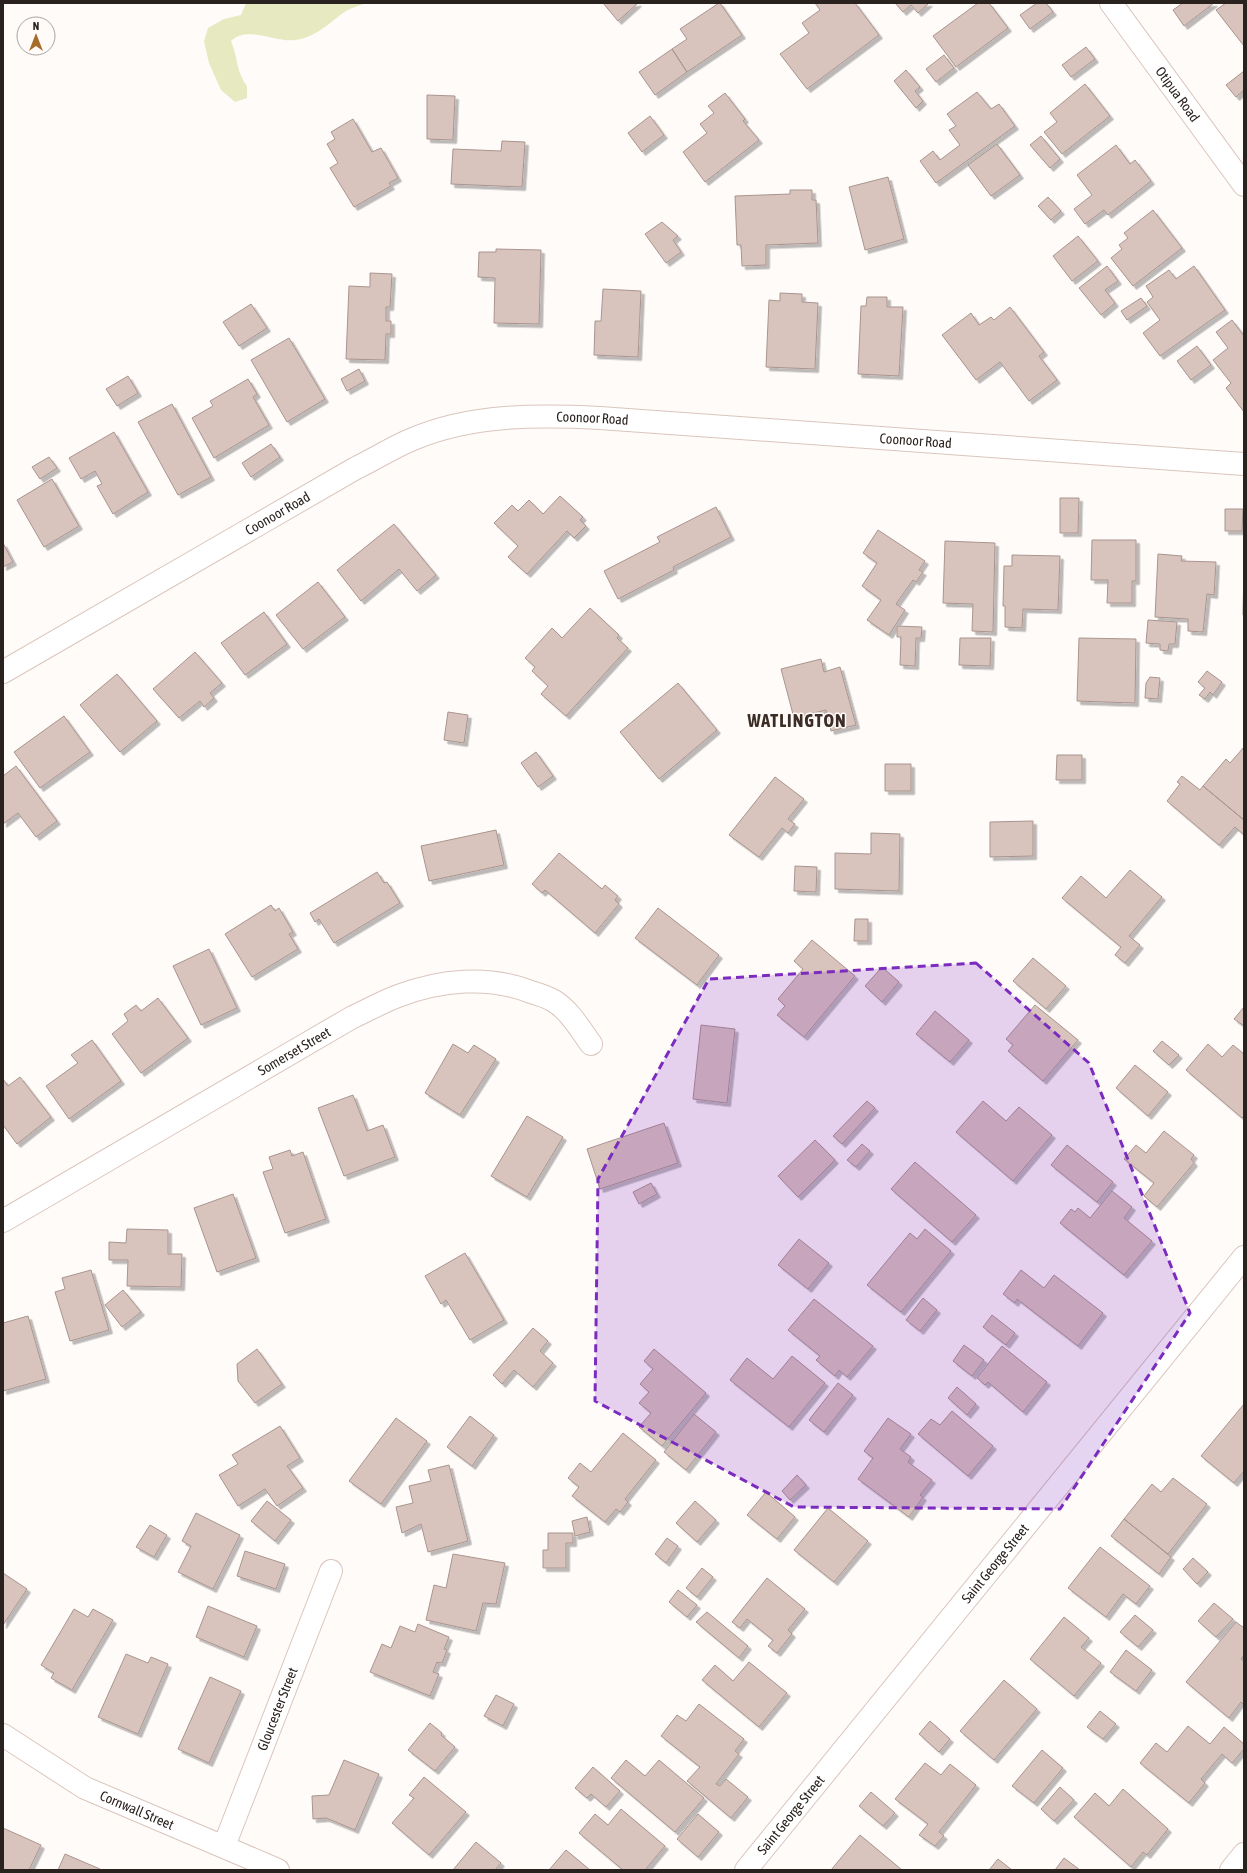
<svg xmlns="http://www.w3.org/2000/svg" width="1247" height="1873" font-family="'Asap Condensed',sans-serif">
<defs>
<filter id="shadow"><feDropShadow dx="3.5" dy="3.5" stdDeviation="0" flood-color="#0004"/></filter>
</defs>
<rect width="100%" height="100%" fill="#fffbf9"/>
<path fill="#e7e9c0" d="M246,3H366C359,6 350,8 343,13C328,24 316,37 296,40C275,43 248,25 231,41C238,58 236,71 247,86V98L235,102L221,90L209,63L204,41L208,28L224,19L241,15Z"/>
<path fill="#d9c3bd" stroke="#a9948e" filter="url(#shadow)" d="M603,3H638L618,21Z
M719,3H720L742,35L687,72L672,49L687,39L680,29Z
M815,3H855L879,35L807,89L780,54L809,33L802,23L820,10Z
M895,3H929L918,13L911,5L903,12Z
M978,3H989L1008,28L956,67L933,36Z
M1037,3H1046L1053,12L1030,29L1020,15Z
M1183,3H1214L1184,26L1173,10Z
M1226,3H1244V46L1216,10Z
M1086,47L1095,59L1071,77L1062,65Z
M672,49L687,72L655,95L639,72Z
M944,55L954,68L936,82L926,69Z
M906,70L920,87L915,91L923,101L916,108L894,81Z
M1244,71V90L1236,97L1226,85Z
M1085,84L1110,116L1062,154L1044,132L1057,122L1050,113Z
M977,92L991,109L999,104L1015,126L936,183L920,161L933,151L940,160L960,145L949,130L956,126L947,114Z
M725,93L745,119L743,121L759,140L705,182L683,152L707,133L700,124L714,113L708,106Z
M427,95L455,96L453,140L427,139Z
M650,116L664,135L642,152L628,133Z
M353,119L372,152L381,148L398,178L389,183L391,186L354,207L330,168L338,163L327,144L335,139L331,132Z
M1041,136L1060,159L1050,168L1030,145Z
M502,141L525,142L522,187L451,184L453,149L501,151Z
M997,144L1020,175L991,196L968,165Z
M1116,145L1130,164L1135,160L1151,181L1108,215L1104,210L1085,224L1074,209L1092,195L1077,175Z
M888,177L904,239L865,250L849,187Z
M790,190H812V200H816L818,243L766,245V265L742,266L741,245H737L735,196L790,194Z
M1048,197L1061,211L1051,220L1038,206Z
M1153,210L1182,248L1133,286L1111,258L1122,249L1119,245L1128,238L1124,233Z
M662,222L678,236L673,240L681,252L666,263L645,234Z
M1078,236L1098,261L1072,281L1053,256Z
M496,249L541,250L539,324L494,323L495,278L478,277L479,252H496Z
M1107,266L1118,281L1105,290L1115,303L1101,315L1079,288Z
M1194,266L1225,310L1160,356L1143,333L1160,320L1147,302L1153,297L1146,286L1169,270L1176,279Z
M370,273L392,274L390,307H386V321H391V334H386L385,360L346,359L349,286L370,287Z
M603,289L641,291L638,357L594,355L595,321H601Z
M780,293L802,294V302L818,303L815,369L766,367L769,300L780,301Z
M867,297H887V307H903L899,376L858,374L861,306H866Z
M1141,298L1147,306L1127,320L1121,311Z
M251,304L267,328L239,346L223,322Z
M1010,307L1044,352L1039,356L1057,380L1029,401L1000,362L976,380L942,335L971,313L979,325L991,317L994,320Z
M1232,320L1244,336V412L1226,388L1231,383L1213,360L1228,348L1216,332Z
M289,338L325,399L287,422L251,360Z
M1197,346L1211,365L1191,380L1177,361Z
M359,369L365,381L347,391L341,379Z
M128,376L138,393L117,406L106,389Z
M248,379L257,394L253,397L269,425L214,458L192,418L213,406L210,401Z
M172,404L211,477L178,495L138,422Z
M114,432L148,492L113,514L97,486L102,484L95,471L81,479L69,458Z
M271,444L280,457L251,477L242,463Z
M49,457L57,468L40,479L32,467Z
M52,479L79,526L44,547L17,500Z
M560,496L583,517L580,520L586,526L574,538L567,531L527,574L508,557L518,546L494,523L512,505L518,511L529,500L543,514Z
M1060,498H1079L1078,533H1060Z
M716,507L731,537L673,567L674,570L618,599L604,571L660,542L657,537Z
M1225,509H1243L1242,531H1225Z
M394,524L436,575L417,591L399,569L361,601L337,570Z
M878,530L925,561L919,570L923,572L916,582L913,580L896,604L905,610L889,635L867,620L881,600L862,586L877,563L863,553Z
M1092,540H1136V581H1132V603H1107L1108,580H1091Z
M945,541L995,543L993,632L972,631L973,604L943,603Z
M3,543L13,562L3,567Z
M1158,554L1182,556L1181,561L1216,562L1214,595L1207,594L1203,632L1188,631V619L1155,617Z
M1012,555L1060,556L1058,610L1023,609L1022,628L1005,627V606H1003L1004,566H1012Z
M1244,566V615H1243Z
M318,582L345,617L303,649L276,615Z
M590,608L619,635L617,638L628,648L566,716L541,694L548,686L532,671L535,667L525,658L552,628L562,638Z
M264,612L287,644L245,675L221,643Z
M1148,620L1177,622L1175,644H1169L1168,651L1160,650V644L1146,643Z
M897,626L922,627L921,638H916L915,666L900,665L901,637H897Z
M960,638H991L990,666L959,665Z
M1079,638L1136,639L1135,703L1077,701Z
M195,652L222,683L210,693L214,698L204,707L200,701L179,718L153,689Z
M821,659L824,672L840,667L856,725L831,731L826,710L794,718L781,669Z
M1207,671L1222,682L1213,695L1210,692L1205,699L1199,695L1205,688L1198,682Z
M117,674L157,721L120,752L80,705Z
M1150,677L1160,678L1158,699L1145,698L1146,683Z
M678,683L717,730L659,779L620,732Z
M448,712L468,715L464,743L444,740Z
M64,716L90,752L40,788L14,752Z
M1244,747V820L1203,786L1226,759L1230,763Z
M536,752L553,776L538,787L521,763Z
M1057,755H1082V780H1056Z
M885,764H911V791H885Z
M16,766L57,821L36,837L18,813L3,824V776Z
M1182,776L1200,790L1203,786L1244,820V835L1235,827L1219,845L1167,801L1180,784L1177,782Z
M775,777L804,799L788,819L795,824L788,833L782,828L759,857L729,835Z
M1033,821V856L990,857V822Z
M496,830L504,865L429,881L421,846Z
M871,833L900,834L899,891L835,889V853L871,854Z
M559,853L602,889L605,885L618,896L615,900L619,904L595,933L545,890L542,893L532,884Z
M795,866L817,867L816,892L794,891Z
M1130,870L1162,897L1129,936L1140,945L1125,963L1115,955L1121,947L1062,898L1081,876L1106,898Z
M377,872L384,883L387,882L400,903L334,943L319,919L315,922L310,913Z
M271,905L275,911L279,908L293,932L289,934L298,949L252,977L225,934Z
M658,908L719,955L697,985L635,938Z
M855,919H868V941H854Z
M812,940L855,976L804,1037L777,1015L785,1006L778,999L803,969L794,961Z
M209,949L237,1008L201,1025L173,966Z
M1033,958L1066,986L1046,1009L1013,981Z
M882,967L899,982L882,1002L865,986Z
M158,998L188,1038L141,1073L112,1034L128,1021L124,1014L136,1005L141,1011Z
M1035,1005L1078,1040L1043,1081L1008,1051L1013,1045L1006,1039Z
M1244,1007V1026L1234,1019Z
M935,1011L969,1040L950,1062L916,1034Z
M701,1025L735,1029L727,1103L693,1099Z
M92,1040L121,1081L69,1119L46,1086L78,1063L71,1055Z
M1162,1041L1179,1055L1169,1065L1153,1051Z
M453,1044L468,1053L474,1045L496,1059L460,1115L425,1093Z
M1208,1044L1222,1057L1233,1045L1244,1054V1116L1242,1118L1186,1070Z
M1135,1065L1168,1092L1148,1116L1116,1088Z
M20,1077L51,1117L17,1144L3,1125V1079L8,1086Z
M353,1095L367,1131L383,1125L395,1157L344,1176L318,1108Z
M867,1101L875,1108L842,1144L833,1136Z
M983,1101L1006,1121L1019,1107L1052,1135L1013,1181L956,1132Z
M527,1116L563,1137L527,1197L491,1176Z
M664,1123L678,1163L600,1189L587,1149Z
M1164,1131L1194,1155L1191,1159L1194,1163L1157,1207L1144,1196L1154,1183L1124,1159L1136,1145L1146,1153Z
M815,1140L835,1160L798,1197L778,1176Z
M862,1144L870,1151L856,1167L847,1160Z
M1067,1145L1113,1182L1097,1202L1051,1165Z
M290,1150L292,1156L303,1152L326,1219L285,1233L263,1172L273,1169L269,1157Z
M915,1162L976,1215L952,1242L891,1189Z
M651,1183L657,1194L639,1204L633,1192Z
M1112,1191L1132,1207L1124,1218L1152,1241L1124,1275L1060,1223L1071,1209L1075,1212L1078,1208L1090,1218Z
M233,1194L256,1258L217,1272L194,1208Z
M127,1229L168,1230V1254H182L181,1287L127,1286L128,1260H109V1242L126,1243Z
M925,1229L951,1251L901,1312L867,1285L910,1233L917,1239Z
M799,1239L829,1263L808,1289L778,1265Z
M465,1253L504,1320L470,1340L446,1300L441,1304L425,1276Z
M91,1270L109,1330L70,1341L55,1292L65,1289L62,1278Z
M1021,1270L1044,1288L1054,1275L1103,1313L1078,1346L1017,1299L1015,1303L1003,1294Z
M123,1290L141,1312L122,1327L105,1305Z
M923,1298L937,1310L920,1331L906,1320Z
M814,1299L873,1346L847,1377L839,1370L835,1376L816,1360L820,1356L788,1330Z
M992,1315L1015,1333L1006,1345L983,1327Z
M28,1316L46,1379L3,1391V1323Z
M533,1328L548,1341L540,1351L553,1363L533,1387L514,1370L502,1384L493,1375Z
M964,1345L984,1360L972,1376L953,1361Z
M1002,1346L1047,1382L1023,1412L988,1382L985,1385L977,1378Z
M257,1349L282,1384L255,1403L238,1381L237,1364Z
M654,1349L706,1393L662,1446L639,1427L651,1413L639,1403L649,1392L640,1384L653,1369L644,1361Z
M792,1356L825,1383L789,1427L730,1380L747,1358L773,1379Z
M838,1383L853,1395L824,1432L809,1420Z
M957,1387L976,1404L967,1415L948,1398Z
M1244,1404V1471L1234,1483L1201,1456Z
M952,1411L993,1446L968,1476L918,1434L931,1419L940,1425Z
M694,1414L716,1432L686,1470L664,1452Z
M470,1416L494,1435L472,1466L447,1447Z
M396,1418L427,1441L381,1504L349,1481Z
M888,1418L911,1434L900,1449L911,1457L908,1462L932,1480L920,1495L923,1497L909,1517L858,1479L873,1458L864,1451Z
M280,1426L300,1458L287,1466L303,1488L277,1506L265,1489L238,1506L219,1475L238,1464L232,1455Z
M623,1433L656,1460L625,1499L628,1502L620,1512L616,1509L605,1522L572,1496L579,1487L568,1478L580,1463L591,1472Z
M449,1465L468,1541L428,1552L421,1524L402,1533L396,1507L413,1503L409,1486L431,1481L428,1470Z
M797,1475L806,1485L790,1500L782,1491Z
M1173,1478L1207,1504L1168,1554L1124,1519L1152,1484L1161,1492Z
M766,1492L795,1517L777,1539L747,1515Z
M267,1501L291,1520L275,1541L251,1521Z
M695,1501L716,1520L697,1542L676,1523Z
M828,1508L868,1541L834,1582L794,1550Z
M196,1513L240,1535L213,1589L178,1572L191,1546L182,1541Z
M587,1517L590,1532L575,1536L572,1521Z
M1124,1519L1171,1557L1159,1574L1111,1536Z
M150,1525L167,1535L154,1557L136,1547Z
M548,1533H573V1543H566V1568H543V1550H548Z
M667,1538L678,1546L666,1563L655,1554Z
M1100,1547L1150,1586L1136,1604L1123,1594L1106,1617L1068,1588Z
M245,1551L285,1564L276,1589L237,1576Z
M453,1554L505,1563L496,1604L483,1603L476,1631L426,1620L434,1585L446,1588Z
M1193,1558L1208,1572L1197,1584L1183,1569Z
M702,1568L713,1577L697,1597L686,1588Z
M3,1573L27,1589L3,1625Z
M767,1578L805,1609L788,1630L792,1634L777,1653L768,1646L773,1640L747,1619L740,1628L732,1622Z
M678,1590L697,1605L687,1617L669,1602Z
M1214,1603L1233,1619L1216,1637L1198,1621Z
M208,1606L257,1626L244,1657L196,1637Z
M74,1609L88,1617L93,1609L113,1620L72,1690L51,1678L54,1673L41,1665Z
M707,1612L748,1646L739,1658L696,1622Z
M1135,1615L1153,1630L1138,1647L1120,1632Z
M1064,1617L1089,1638L1081,1647L1101,1663L1074,1696L1030,1659Z
M1236,1622L1244,1628V1655L1241,1659L1244,1661V1705L1241,1702L1229,1718L1186,1682Z
M418,1624L449,1637L444,1649L447,1650L442,1663L437,1662L433,1672L439,1674L430,1696L370,1672L382,1644L391,1648L400,1626L415,1632Z
M1126,1650L1152,1670L1136,1691L1110,1672Z
M126,1654L148,1663L151,1657L168,1664L138,1734L98,1717Z
M749,1662L787,1693L759,1727L702,1680L715,1665L733,1681Z
M210,1677L241,1691L209,1763L178,1749Z
M1004,1680L1037,1709L994,1760L960,1731Z
M496,1695L514,1704L503,1726L484,1716Z
M699,1704L744,1739L735,1751L739,1754L716,1784L720,1786L726,1779L748,1797L731,1818L687,1781L700,1767L661,1736L677,1715L686,1721Z
M1100,1711L1116,1724L1103,1739L1087,1727Z
M930,1721L950,1739L939,1752L919,1734Z
M430,1723L442,1733L441,1735L455,1747L435,1771L408,1750Z
M1188,1726L1210,1744L1224,1727L1244,1744V1749L1232,1763L1222,1754L1201,1779L1205,1783L1189,1803L1140,1763L1156,1743L1167,1752Z
M1042,1750L1063,1768L1034,1803L1012,1786Z
M344,1760L379,1774L355,1830L326,1818L313,1819L312,1796L329,1795Z
M626,1760L645,1776L659,1760L704,1798L675,1832L611,1778Z
M925,1763L941,1775L950,1764L976,1785L939,1832L944,1836L935,1846L919,1835L928,1824L895,1799Z
M593,1767L620,1791L606,1807L591,1794L587,1798L575,1788Z
M424,1777L466,1812L429,1855L392,1823L414,1798L409,1795Z
M1060,1787L1074,1800L1054,1821L1041,1809Z
M1123,1789L1168,1829L1147,1855L1143,1852L1131,1867L1074,1817L1095,1793L1109,1806Z
M871,1792L895,1813L883,1826L859,1806Z
M621,1809L665,1846L645,1870H623L579,1833L595,1814L608,1825Z
M698,1814L719,1832L698,1857L677,1839Z
M3,1828L41,1845L29,1870H3Z
M860,1835L902,1870H831Z
M476,1842L501,1863L495,1870H453Z
M566,1850L590,1870H549Z
M65,1854L100,1869V1870H58Z
M1064,1858L1080,1870H1055Z
M998,1859L1012,1870H989Z"/>
<g fill="none" stroke-linecap="round" stroke-linejoin="round">
<g stroke="#dac5bc" stroke-width="24">
<g id="minor">
<path id="s1" d="M3,1221L351,1018C366,1011 382,1002 398,996C440,980 488,975 531,992C538,994 547,997 554,1001C570,1011 580,1029 591,1044"/>
<path id="s2" d="M3,1735L85,1788L278,1870"/>
<path id="s3" d="M224,1846L331,1571"/>
<path id="s4" d="M746,1870L1244,1257"/>
<path d="M1231,1870L1244,1854"/>
</g>
</g>
<g stroke="#dac5bc" stroke-width="24">
<g id="tertiary">
<path id="s5" d="M1111,3L1244,185"/>
<path id="s6" d="M3,672L356,468C375,459 393,447 413,439C472,414 537,415 600,418L1244,464"/>
</g>
</g>
<use href="#minor" stroke="#fff" stroke-width="22"/>
<use href="#tertiary" stroke="#fff" stroke-width="22"/>
</g>
<path fill="#7b2cbf" fill-opacity="0.2" stroke="#7b2cbf" stroke-width="3" stroke-dasharray="8 5" stroke-linejoin="round" d="M976,963L1089,1063L1190,1313L1060,1509L794,1507L595,1401L598,1179L709,979Z"/>
<g text-anchor="middle" dominant-baseline="central" stroke-width="3" stroke-linejoin="round" paint-order="stroke">
<g font-size="14" fill="#2a221f" stroke="#fffbf9">
<text stroke="none"><textPath href="#s5" startOffset="113">Otipua Road</textPath></text>
<text stroke="none"><textPath href="#s6" startOffset="654">Coonoor Road</textPath></text>
<text stroke="none"><textPath href="#s6" startOffset="978">Coonoor Road</textPath></text>
<text stroke="none"><textPath href="#s6" startOffset="317">Coonoor Road</textPath></text>
<text stroke="none"><textPath href="#s1" startOffset="337">Somerset Street</textPath></text>
<text stroke="none"><textPath href="#s4" startOffset="395">Saint George Street</textPath></text>
<text stroke="none"><textPath href="#s3" startOffset="147">Gloucester Street</textPath></text>
<text stroke="none"><textPath href="#s2" startOffset="154">Cornwall Street</textPath></text>
<text stroke="none"><textPath href="#s4" startOffset="71">Saint George Street</textPath></text>
</g>
<g font-size="18" font-weight="bold" letter-spacing="1" fill="#3b2c25" stroke="#fffbf9">
<text x="797" y="720">WATLINGTON</text>
</g>
</g>
<rect width="1247" height="1873" fill="none" stroke="#2a221f" stroke-width="8"/>
<g transform="translate(36 36)"><circle r="19" fill="#fffbf9" stroke="#aaa4a2"/>
<path d="M0-3L7 15L0 10L-7 15Z" fill="#a56c2a"/>
<text y="-6" font-size="11" font-weight="bold" text-anchor="middle" fill="#2a221f">N</text>
</g>
</svg>
